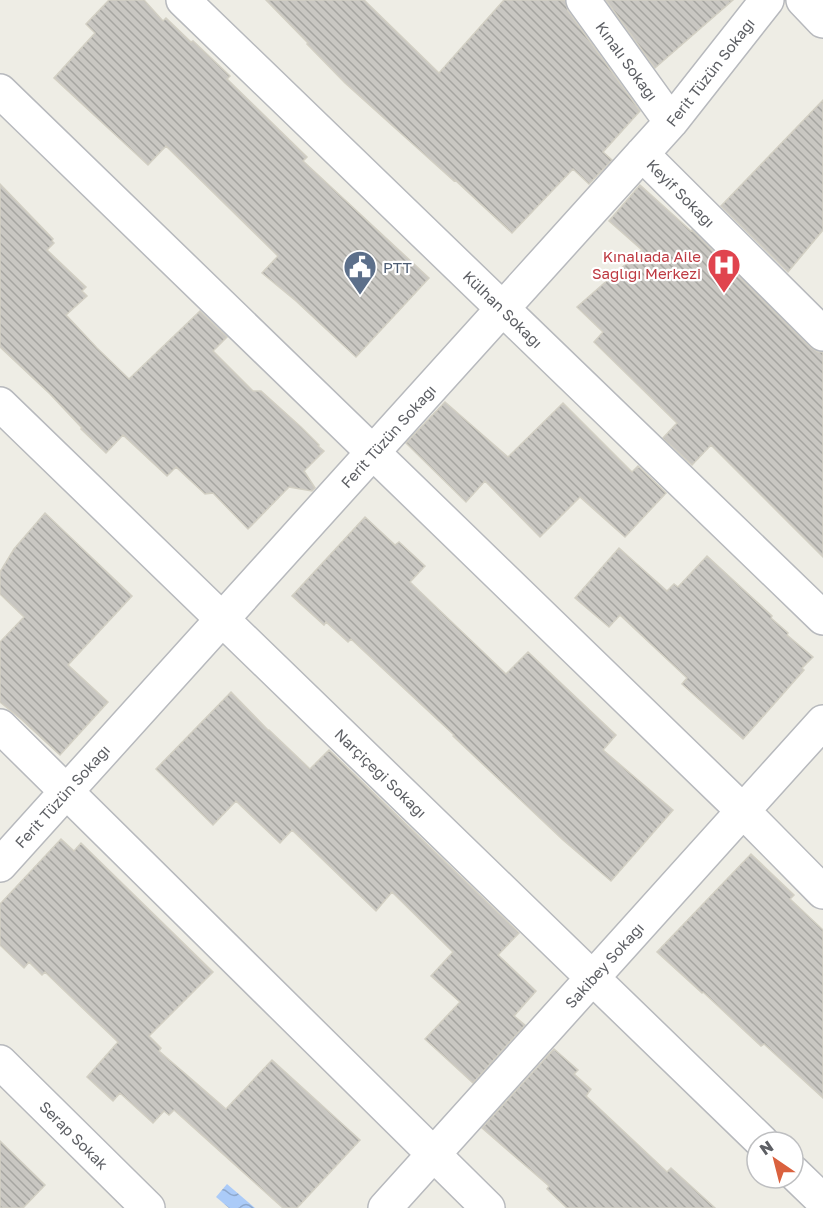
<svg xmlns="http://www.w3.org/2000/svg" width="823" height="1208" font-family="'Golos Text',sans-serif">
<defs>
<pattern id="water-waves" width="16" height="10" patternUnits="userSpaceOnUse" patternTransform="scale(1.5)"><rect width="16" height="10" fill="#abcbf8"/><path d="M0 5q4-4 8 0t8 0" fill="none" stroke="#8ea8cc"/></pattern>
<pattern id="building-back-hatch" width="6" height="6" patternUnits="userSpaceOnUse" patternTransform="scale(1.5)"><rect width="6" height="6" fill="#c9c7c2"/><path d="M-1 5l2 2M0 0l6 6M5-1l2 2" fill="none" stroke="#a6a5a1"/></pattern>
</defs>
<rect width="100%" height="100%" fill="#eeede5"/>
<path fill="url(#water-waves)" d="M227,1184L255,1208H229L216,1197Z"/>
<path fill="url(#building-back-hatch)" stroke="#d2cfc3" stroke-width="1.5" d="M109,0H144L163,21L166,18L191,42L193,41L230,76L227,79L307,157L303,161L429,278L356,357L296,301L262,273L278,256L166,146L148,165L54,78L95,33L86,24Z
M266,0H364L439,73L504,0H565L568,11L640,111L603,152L612,160L589,184L573,169L512,233L455,180L454,181L345,83L307,44L308,43Z
M606,0H733L655,68Z
M823,100V230L788,272L721,206Z
M0,184L53,239L52,241L54,243L47,250L86,287L82,291L87,296L66,315L97,348L129,379L200,311L227,337L213,351L253,391H261L301,427L319,445L318,446L324,451L304,471L315,488L312,491L289,487L248,529L213,493L205,494L176,467L167,476L123,435L106,453L81,429L82,428L50,394L0,347Z
M640,185L691,231L692,230L810,347L818,352H823V557L711,445L692,465L663,438L677,423L594,342L603,332L577,307L642,250L609,221Z
M445,402L508,457L563,403L632,472L638,466L666,493L625,537L580,497L540,537L485,481L466,502L406,443Z
M45,513L132,596L68,665L108,702L60,755L21,719L0,702V642L24,617L0,594V572L14,549Z
M365,517L395,545L399,542L425,566L410,582L506,674L528,652L616,735L603,750L673,810L611,881L563,840L453,736L454,735L351,639L348,642L326,622L324,625L292,596Z
M619,548L667,591L674,584L678,587L707,556L772,616L771,618L788,633L787,635L813,657L802,668L804,670L743,739L682,684L687,678L620,615L609,627L575,598Z
M231,692L268,730H269L310,769L329,750L519,933L498,955L536,991L514,1016L525,1025L473,1083L425,1039L460,1002L431,976L453,952L392,892L376,911L292,830L280,843L236,801L213,825L156,769Z
M61,839L74,851L81,843L213,972L149,1036L161,1048L159,1051L226,1109L272,1060L360,1140L297,1208H283L174,1110L169,1115L164,1111L153,1123L120,1093L113,1101L87,1077L118,1042L45,972L42,975L29,962L24,968L0,945V904Z
M751,854L794,895L790,899L823,930V1098L764,1044L761,1046L703,992L702,993L657,952Z
M554,1049L578,1070L574,1074L591,1089L586,1096L667,1172L671,1168L715,1208H567L547,1189L549,1186L482,1128Z
M0,1141L45,1185L23,1208H0Z"/>
<g fill="none" stroke-linecap="round" stroke-linejoin="round">
<g stroke="#b7b9bd" stroke-width="36">
<path id="street" d="M183,0L823,618
M583,0L671,122
M803,0L823,21
M0,91L743,811L823,892
M642,154L823,334
M0,404L762,1142
M0,726L488,1208
M0,865L671,122L767,0
M0,1062L148,1208
M793,1172L823,1201
M385,1208L823,722"/>
</g>
<use href="#street" stroke="#fff" stroke-width="33"/>
</g>
<defs>
<g id="hospital-pin" transform="scale(1.725)"><path d="M0 17L-7.5 6A9.5 9.5 0 1 1 7.5 6Z" fill="#e0444e" stroke="#fff"/><path d="M-5-5h3v3.5h4V-5h3V5h-3V1.5h-4V5h-3Z" fill="#fff"/></g>
<g id="civic-pin" transform="scale(1.725)"><path d="M0 17L-7.5 6A9.5 9.5 0 1 1 7.5 6Z" fill="#5c6f8a" stroke="#fff"/><path d="M-.6-6.5H3V-4.5H.6V-3L4-1V1h2V6H-6V1h2V-1L-.6-3ZM-1.2 2.5V6h2.4V2.5Z" fill="#fff"/></g>
</defs>
<g fill-rule="evenodd">
<use href="#hospital-pin" x="724" y="265"/>
<use href="#civic-pin" x="360" y="267"/>
</g>
<g text-anchor="middle" dominant-baseline="central" stroke-width="4.5" stroke-linejoin="round" paint-order="stroke">
<g font-size="15" fill="#5d5f64" stroke="#fff">
<text transform="translate(627 61) rotate(54)">Kınalı Sokağı</text>
<text transform="translate(710 72) rotate(-52)">Ferit Tüzün Sokağı</text>
<text transform="translate(681 193) rotate(45)">Keyif Sokağı</text>
<text transform="translate(503 309) rotate(44)">Külhan Sokağı</text>
<text transform="translate(388 436) rotate(-48)">Ferit Tüzün Sokağı</text>
<text transform="translate(381 773) rotate(44)">Narçiçeği Sokağı</text>
<text transform="translate(62 796) rotate(-48)">Ferit Tüzün Sokağı</text>
<text transform="translate(604 965) rotate(-48)">Sakibey Sokağı</text>
<text transform="translate(74 1135) rotate(45)">Serap Sokak</text>
</g>
<g font-size="15" fill="#be3a42" stroke="#fff" text-anchor="end">
<text x="701" y="256">Kınalıada Aile<tspan x="701" dy="17">Sağlığı Merkezi</tspan></text>
</g>
<g font-size="15" fill="#4e5e75" stroke="#fff" text-anchor="start">
<text x="383" y="267">PTT</text>
</g>
</g>
<g transform="translate(775 1160) rotate(325)"><circle r="28" fill="#ffffff" stroke="#bebfc1" stroke-width="1.5"/>
<path d="M0-4.5L10 22L0 15L-10 22Z" fill="#da613e"/>
<text y="-9" font-size="16" font-weight="bold" text-anchor="middle" fill="#5d5f64">N</text>
</g>
</svg>
